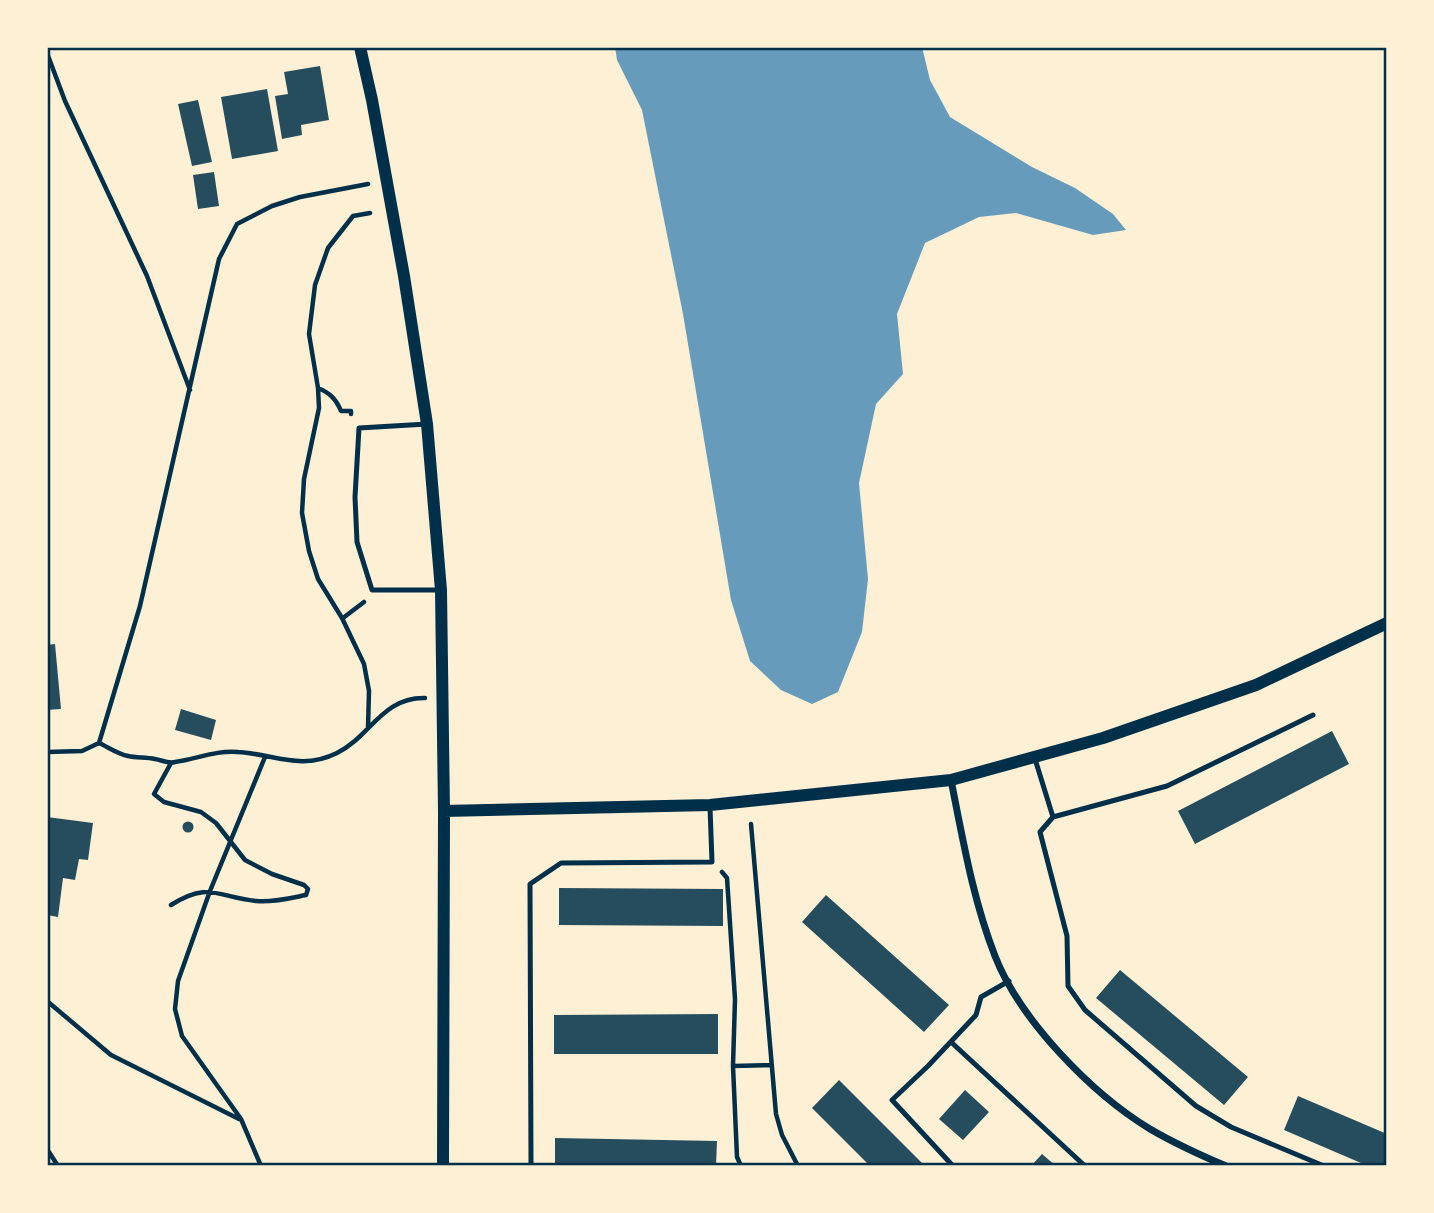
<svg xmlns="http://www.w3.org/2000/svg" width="1434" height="1213" font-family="'Exo 2',sans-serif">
<rect width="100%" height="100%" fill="#fdf0d5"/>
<path fill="#669bbc" d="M615,47H922L930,80L950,117L1032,167L1075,188L1113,214L1126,230L1093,235L1016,213L979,217L925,243L897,314L903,374L876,404L859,483L868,579L862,632L838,692L812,704L781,690L750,661L731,600L683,314L642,110L617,60Z"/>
<path fill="#264d5e" d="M320,66L329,120L301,125L302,135L282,139L275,96L288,94L284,72Z
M267,89L278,151L232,159L221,97Z
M198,100L212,162L192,166L178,104Z
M214,172L219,206L198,209L193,175Z
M55,644L61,709L47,710V645Z
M181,709L216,720L211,740L175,730Z
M1332,731L1349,764L1195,844L1178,811Z
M47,817L93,823L88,860L79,859L75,880L63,878L58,917L47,915Z
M182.5 827a5.5 5.5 0 1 1 11 0a5.5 5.5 0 1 1-11 0Z
M559,888L723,889V926L559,925Z
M826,895L949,1005L924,1032L802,922Z
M1120,970L1248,1077L1224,1105L1096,998Z
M718,1014V1054H554V1015Z
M839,1080L925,1166H870L812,1108Z
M965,1090L989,1112L963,1140L939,1119Z
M1298,1096L1387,1134V1166H1368L1284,1130Z
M555,1138L717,1141L716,1166H555Z
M1042,1154L1056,1166H1031Z"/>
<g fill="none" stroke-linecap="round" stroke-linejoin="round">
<path stroke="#003049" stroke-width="4.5" d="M47,53L65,101L147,276L190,390
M318,388C330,393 336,399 341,411H351V414
M343,618L364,602
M368,728L369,691L364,664L342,618L318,579L309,551L302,513L304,479L319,408L318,388L309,334L315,285L328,248L353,216L370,213
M99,743C108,747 118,754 128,756C137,758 146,757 155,759C162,760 168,764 175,762C197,759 216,750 238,752C274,754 301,771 337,753C370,737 382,697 425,698
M47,752L82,751L99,743L140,606L219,259L237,224L272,206L300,197L368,184
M751,824L776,1114L782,1135L798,1166
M722,872L727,878L735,999L733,1066L737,1157L741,1166
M171,905C209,881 217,897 256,901C272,903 291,898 306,895L308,889L304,885L272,874L245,860L216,823L201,812L164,802L154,794L171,763
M47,1001L111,1055L239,1119
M733,1066L771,1065
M47,1149L58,1166
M261,1166L241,1119L182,1036L175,1009L178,981L210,891L265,757"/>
<path stroke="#003049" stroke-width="5" d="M427,424L359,428L355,497L357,542L372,590H441
M1035,759L1053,817L1040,832L1067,936L1068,986L1085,1010L1196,1106L1231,1127L1324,1166
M1053,817L1167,786L1313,715
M951,1042L1085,1166
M531,1166L530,884L561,863L712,862L710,807
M953,1166L892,1100L928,1066L976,1015L981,997L1009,981"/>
<path stroke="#003049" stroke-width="7" d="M951,780C963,840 973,900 995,956C1020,1020 1091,1093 1150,1129C1174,1143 1200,1155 1226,1166"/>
<path stroke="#003049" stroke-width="12" d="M360,47L372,100L404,276L427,424L441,590L444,811L443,1166
M444,811L710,805L951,780L1103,738L1256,685L1387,623"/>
</g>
<rect width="1434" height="1213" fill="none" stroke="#fdf0d5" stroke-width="98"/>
<rect x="49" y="49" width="1336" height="1115" fill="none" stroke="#003049" stroke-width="2.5"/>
</svg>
